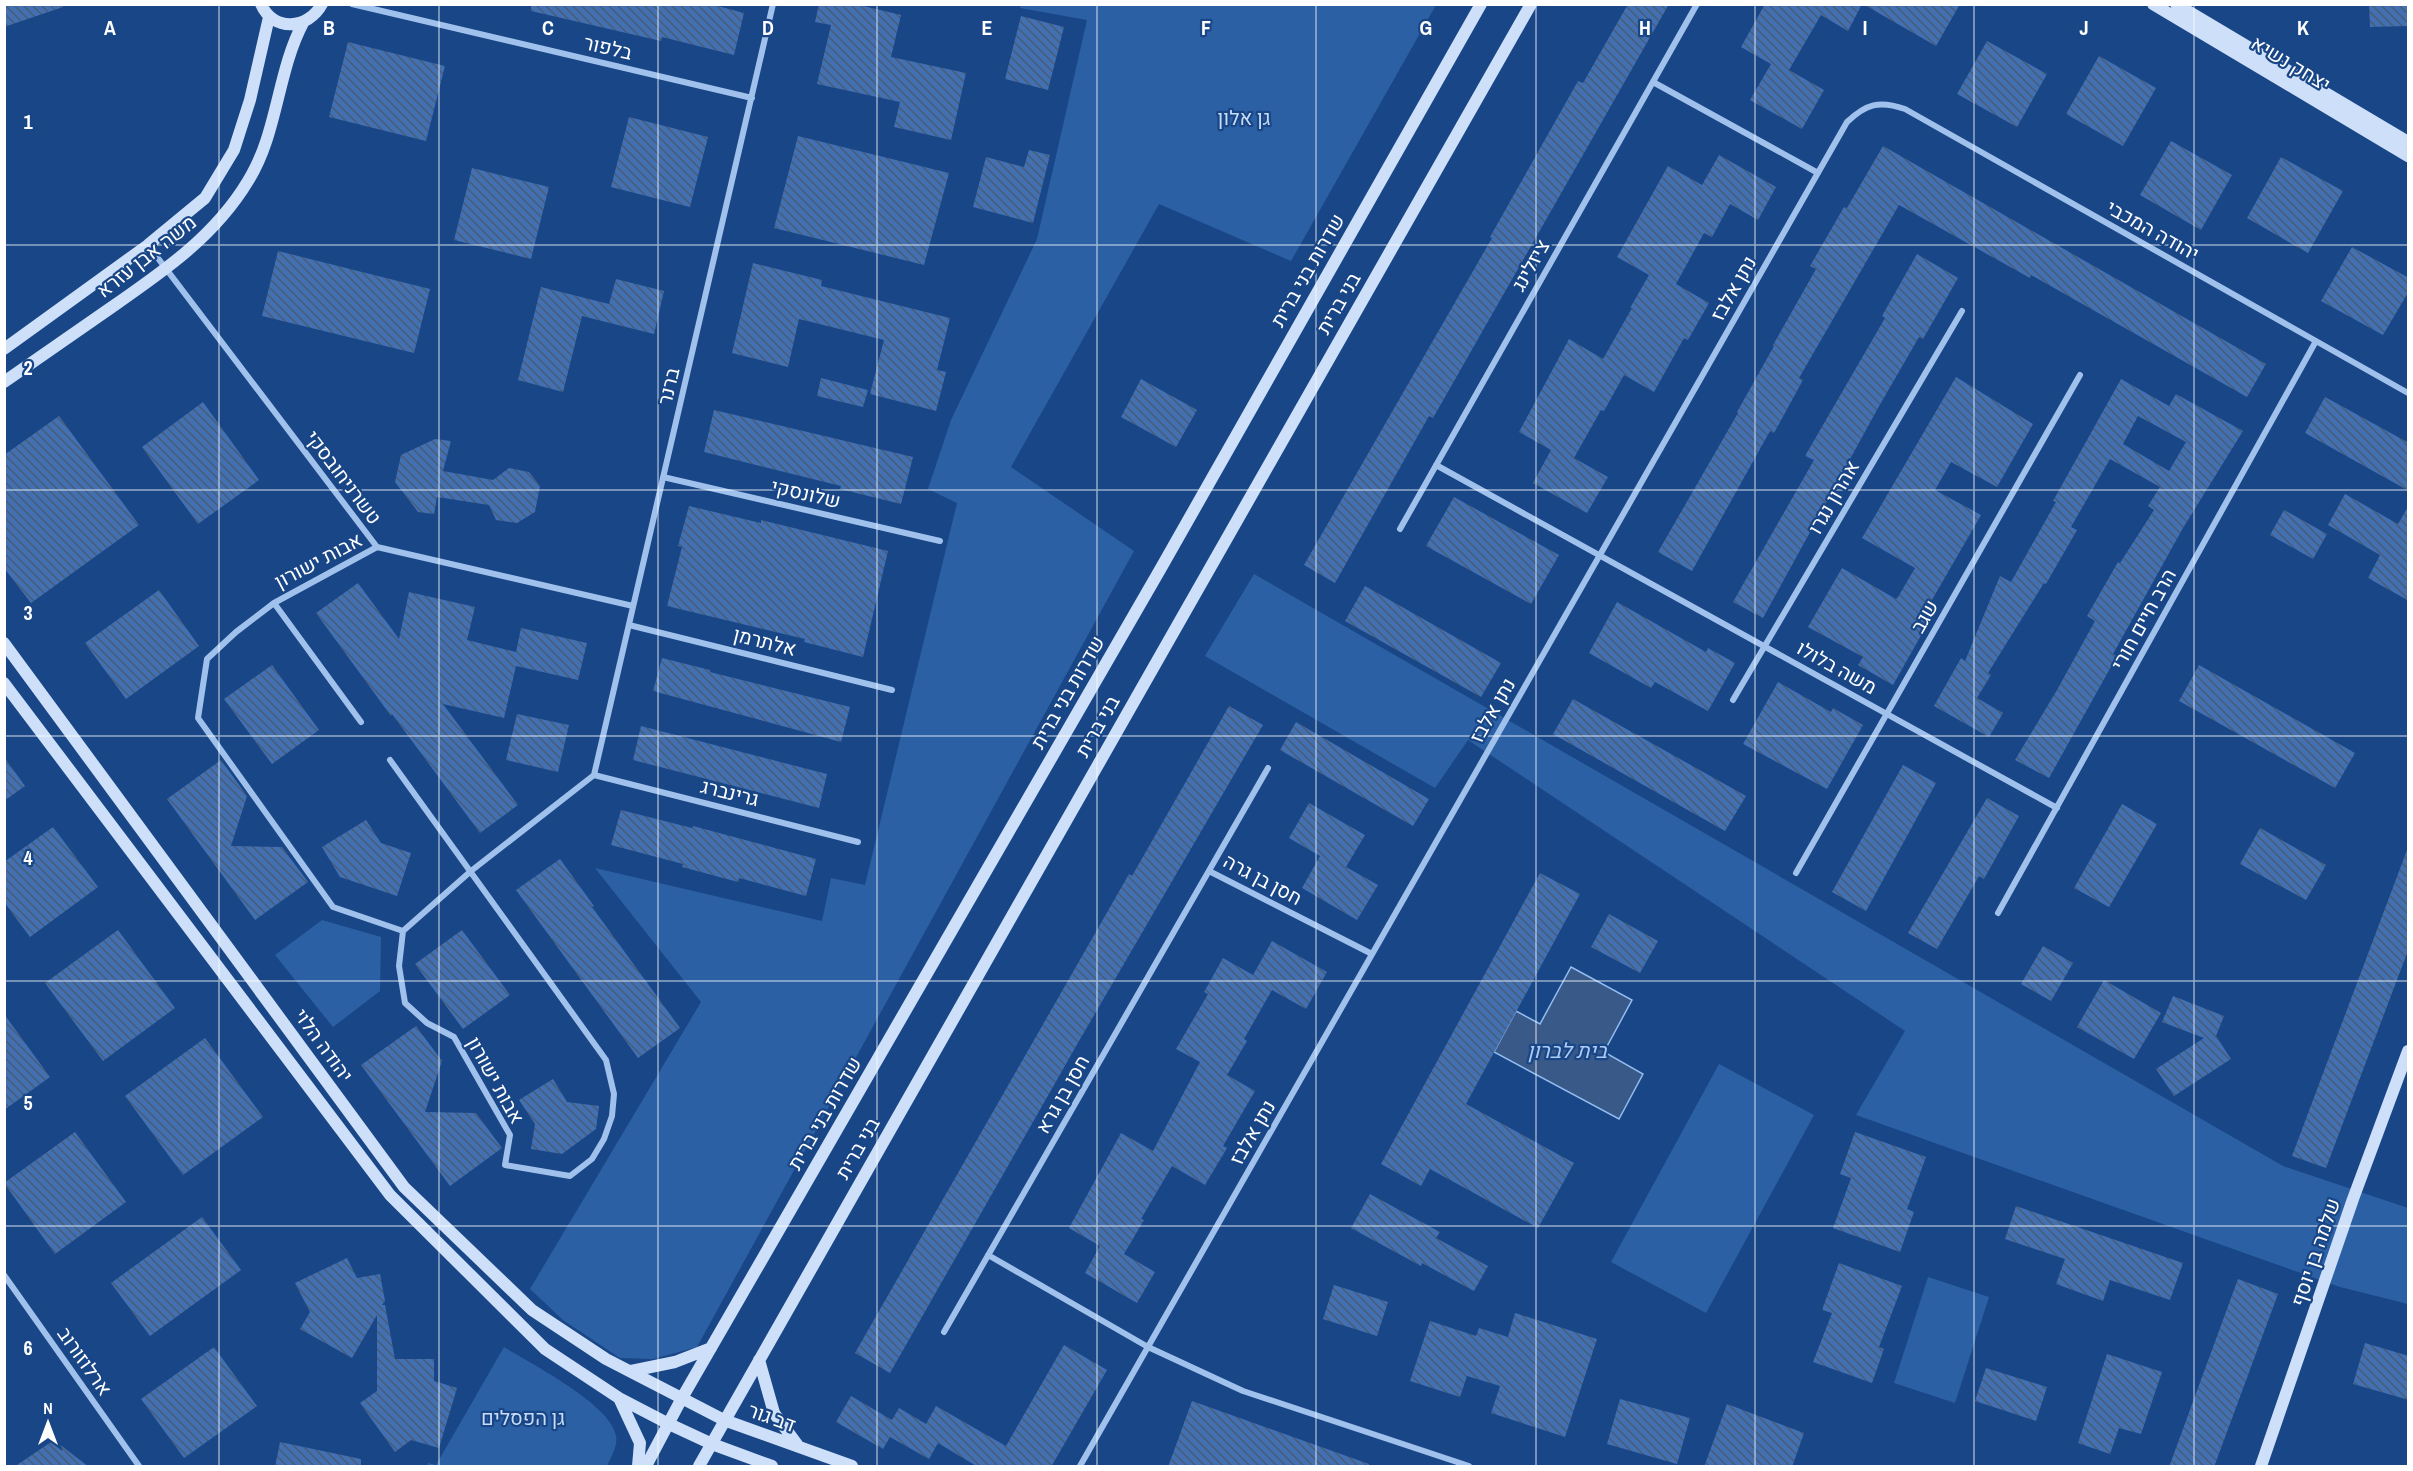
<svg xmlns="http://www.w3.org/2000/svg" width="2413" height="1471" font-family="'Archivo Narrow',Heebo,sans-serif">
<defs>
<pattern id="building-back-hatch" width="6" height="6" patternUnits="userSpaceOnUse" patternTransform="scale(1.5)"><rect width="6" height="6" fill="#4270b0"/><path d="M-1 5l2 2M0 0l6 6M5-1l2 2" fill="none" stroke="#485c79"/></pattern>
</defs>
<rect width="100%" height="100%" fill="#194686"/>
<path fill="#2c60a5" d="M1021,5H1436L1291,261L1159,204L1011,467L1134,551L697,1347L653,1359L620,1358L563,1320L530,1289L701,1002L595,868L822,921L831,878L865,885L957,503L928,489L951,420L1037,239L1087,20L1020,8Z
M1254,574L2283,1166L2408,1208V1304L2340,1287L1856,1115L1905,1031L1468,740L1435,788L1205,656Z
M322,920L381,937L380,991L333,1027L275,955Z
M1719,1064L1814,1115L1706,1313L1611,1262Z
M1928,1277L1989,1297L1955,1403L1894,1383Z
M504,1347C530,1363 612,1405 616,1436C618,1446 611,1457 607,1466H427L428,1463L436,1465Z"/>
<path fill="#395a89" stroke="#93bcef" stroke-width="1.5" d="M1571,967L1632,1000L1604,1052L1643,1074L1619,1119L1494,1052L1516,1011L1540,1024Z"/>
<path fill="url(#building-back-hatch)" fill-rule="evenodd" d="M4,4H63V7L4,27Z
M531,4H710L744,13L734,55L662,37L661,41L531,11Z
M819,4H855L901,15L891,57L966,73L951,140L894,127L900,102L817,84L831,25L815,22Z
M1628,4H1669L1433,418L1429,416L1335,583L1304,565L1492,238L1490,237L1578,81L1583,83Z
M1765,4H1862L1848,31L1821,15L1789,70L1824,90L1802,129L1750,100L1771,64L1741,47Z
M1863,4H1960L1936,46Z
M2369,4H2409V26L2370,27Z
M1021,16L1064,27L1048,90L1005,79Z
M1987,41L2047,74L2017,127L1957,94Z
M348,42L445,66L426,141L329,117Z
M2099,56L2156,88L2123,146L2066,114Z
M629,117L708,137L690,207L611,187Z
M798,136L949,173L924,265L774,228Z
M2171,141L2232,175L2201,230L2140,195Z
M1883,146L2266,364L2247,397L2031,275L2030,278L1899,205L1799,378L1803,380L1774,433L1770,431L1692,571L1658,552L1738,413L1737,412L1774,346L1773,345L1816,269L1810,266L1844,207L1847,208Z
M1029,150L1050,155L1033,223L973,207L986,157L1024,167Z
M1719,155L1776,187L1758,220L1730,204L1712,237L1704,233L1676,284L1709,303L1688,340L1684,338L1654,392L1624,375L1604,411L1601,410L1574,458L1608,477L1587,513L1533,483L1551,450L1519,432L1569,339L1603,359L1632,308H1630L1649,275L1617,257L1668,166L1702,185Z
M2281,157L2343,191L2308,253L2247,218Z
M472,168L549,187L531,259L454,240Z
M2352,247L2409,278V291L2383,335L2321,301Z
M278,251L430,289L414,353L262,316Z
M1917,254L1958,278L1923,339L1919,337L1878,408L1763,618L1733,602L1814,460L1805,456L1885,318L1882,316Z
M753,263L822,280L821,286L950,318L937,370L946,372L936,411L870,394L884,340L799,319L788,367L732,353Z
M616,279L664,291L654,334L582,316L563,392L518,380L541,287L609,304Z
M1956,377L2033,424L1997,487L1951,462L1935,490L1981,515L1925,612L1932,616L1893,685L1858,665L1863,657L1808,627L1842,568L1896,599L1898,597L1915,568L1862,538Z
M821,378L868,390L863,407L817,396Z
M1141,379L1197,410L1176,447L1121,417Z
M2121,379L2169,406L2176,394L2243,431L2183,528L2113,654L2117,656L2049,778L2015,760L2057,690L2095,621L2087,616L2118,562L2120,563L2154,510L2148,506L2160,487L2110,459L2071,527L2077,530L2046,584L2044,583L1988,673L1991,675L1977,698L2003,713L1989,737L1934,706L1961,658L1965,661L2000,576L2011,582L2056,502L2053,501ZM2138,416L2186,442L2169,471L2123,444Z
M2325,397L2409,443V491L2305,433Z
M203,402L259,480L198,524L142,447Z
M714,410L913,457L901,504L840,489L841,486L704,452Z
M59,416L139,525L31,603L4,568V455Z
M435,439L451,441L443,471L493,480L509,468L529,472L540,486L535,512L517,523L496,520L489,505L437,497L434,514L418,512L395,482L401,455Z
M2345,494L2398,524L2409,505V601L2368,578L2380,555L2328,525Z
M1454,497L1559,555L1531,604L1426,546Z
M689,506L761,523V520L888,551L863,657L804,642L805,639L667,606L682,547L678,546Z
M2284,510L2327,534L2313,559L2270,535Z
M358,583L399,639L409,592L475,607L467,640L516,652L521,628L587,643L578,680L516,666L504,718L443,704L518,805L480,833L392,714L391,716L316,613Z
M1365,586L1501,663L1481,697L1345,621Z
M159,590L199,646L126,699L85,643Z
M1617,602L1706,652L1708,648L1735,663L1708,711L1655,682L1651,688L1589,653Z
M662,658L710,670V672L850,707L841,742L653,691Z
M272,665L319,730L272,764L224,699Z
M2199,665L2355,753L2335,788L2179,701Z
M1778,682L1831,712L1833,708L1863,725L1827,789L1743,744Z
M1573,699L1746,796L1725,831L1553,734Z
M1229,706L1263,725L1079,1041L890,1373L855,1353L1129,874L1132,876Z
M517,714L569,725L558,772L506,760Z
M1296,722L1429,799L1413,826L1280,750Z
M641,726L827,774L819,808L633,760Z
M4,757L25,786L4,801Z
M221,760L247,796L231,846L282,847L308,882L255,920L167,799Z
M1903,765L1936,783L1866,911L1832,892Z
M1987,798L2019,816L1984,879L1979,876L1937,949L1908,933Z
M1309,803L1365,835L1346,867L1378,885L1357,920L1302,888L1320,856L1289,838Z
M2122,804L2157,824L2109,907L2074,888Z
M621,810L692,828L693,826L816,859L806,896L739,878L738,882L682,867L683,864L611,845Z
M366,820L381,843L411,853L397,896L340,877L322,847Z
M53,827L98,887L30,937L4,902V862Z
M2260,828L2326,865L2306,900L2240,864Z
M2407,850L2409,948L2326,1168L2292,1156Z
M560,859L594,906L592,907L680,1028L638,1058L516,890Z
M1540,873L1580,894L1466,1104L1574,1163L1538,1228L1430,1169L1421,1186L1381,1164Z
M1609,914L1658,941L1640,973L1591,947Z
M118,930L175,1008L103,1061L45,983Z
M462,930L510,995L463,1029L415,964Z
M1272,941L1327,972L1306,1009L1272,990L1244,1039L1247,1041L1227,1075L1255,1091L1223,1146L1227,1148L1205,1185L1172,1166L1141,1219L1144,1220L1124,1254L1155,1272L1137,1303L1085,1273L1100,1246L1069,1228L1121,1133L1153,1151L1200,1062L1176,1049L1208,994L1204,992L1223,958L1253,975Z
M2043,946L2073,963L2051,1001L2021,984Z
M2104,980L2161,1013L2134,1059L2077,1027Z
M2173,996L2224,1016L2216,1036L2231,1059L2174,1096L2156,1069L2204,1038L2162,1022Z
M4,1014L50,1077L4,1110Z
M416,1026L442,1061L425,1112L476,1113L502,1148L450,1186L361,1065Z
M205,1038L263,1117L183,1175L125,1096Z
M553,1079L567,1102L599,1106L596,1129L562,1154L531,1149L535,1124L519,1100Z
M75,1132L126,1202L55,1254L4,1183Z
M1855,1132L1926,1157L1907,1209L1914,1212L1900,1252L1833,1228L1851,1178L1840,1174Z
M1370,1194L1440,1232L1436,1238L1488,1266L1474,1291L1422,1263L1421,1266L1351,1228Z
M2016,1206L2183,1263L2170,1300L2110,1280L2103,1301L2056,1284L2065,1259L2005,1239Z
M202,1217L241,1270L150,1336L111,1283Z
M347,1258L357,1278L380,1274L385,1301L382,1305H385L395,1359H434V1381L457,1388L439,1448L411,1440L395,1452L360,1403L377,1391V1315L352,1358L300,1329L310,1312L295,1283Z
M1839,1263L1902,1286L1879,1347L1884,1349L1872,1383L1813,1362L1832,1313L1822,1310Z
M2238,1279L2278,1294L2214,1467H2169Z
M1334,1285L1388,1302L1377,1336L1323,1319Z
M1515,1313L1597,1339L1565,1437L1491,1413L1500,1386L1467,1376L1460,1397L1410,1381L1430,1321L1476,1336L1479,1328L1508,1337Z
M2365,1343L2409,1356V1400L2353,1384Z
M1064,1345L1107,1370L1051,1467H978L938,1443L929,1459L890,1437L883,1449L836,1422L851,1396L892,1420L899,1408L926,1424L936,1406L1006,1446Z
M214,1347L257,1406L184,1458L141,1399Z
M2107,1354L2162,1372L2141,1434L2119,1428L2110,1454L2078,1443Z
M1986,1368L2047,1387L2036,1421L1975,1401Z
M1620,1399L1690,1418L1677,1464L1607,1444Z
M1192,1401L1369,1464V1467H1168Z
M1727,1404L1804,1433L1792,1467H1704Z
M54,1440L89,1467H14Z
M280,1442L361,1459V1467H275Z"/>
<g fill="none" stroke-linecap="round" stroke-linejoin="round">
<path stroke="#a0c1ec" stroke-width="6" d="M352,4L752,98
M1653,82L1818,173
M148,245L377,547L633,606
M1436,465L2057,808
M663,477L940,541
M1400,529L1697,4
M377,547L274,603L236,632L207,659L198,718L333,907L403,931
M274,603L361,722
M629,625L892,690
M1733,700L1962,311
M390,760L606,1060L614,1094L612,1116L604,1139L592,1159L570,1176L505,1165L510,1135L454,1037L427,1023L405,1003L399,966L403,931L471,871L594,775
M594,775L773,4
M594,775L858,842
M1209,871L1372,954
M1796,873L2080,375
M1998,913L2316,341
M988,1255L1148,1347L1243,1391L1469,1466
M4,1275L139,1466
M944,1332L1268,768
M1080,1466L1847,122C1866,104 1879,100 1905,109L2408,393"/>
<path stroke="#cddff9" stroke-width="12" d="M261,4C273,32 308,30 322,4
M2153,4L2408,156
M2176,4L2408,142
M4,349L148,245L205,198L234,150L250,100L269,17
M4,382C40,357 76,332 112,307C164,271 215,236 248,181C278,133 277,72 303,23
M4,643L404,1187L532,1310L606,1359L724,1420L852,1466
M4,683L390,1195L545,1349L619,1398L669,1424L712,1444L772,1466
M759,1360L774,1413L799,1447
M631,1371L675,1362L711,1348
M619,1398L640,1443L638,1466
M646,1466L682,1398L1161,568L1481,4
M699,1466L1531,4
M2261,1466L2353,1199L2408,1051"/>
</g>
<path fill="none" stroke="#fff" stroke-width="1.5" stroke-opacity="0.55" d="M219,4V1466M439,4V1466M658,4V1466M877,4V1466M1097,4V1466M1316,4V1466M1536,4V1466M1755,4V1466M1974,4V1466M2194,4V1466M4,245H2408M4,490H2408M4,736H2408M4,981H2408M4,1226H2408"/>
<g text-anchor="middle" dominant-baseline="central" stroke-width="4.5" stroke-linejoin="round" paint-order="stroke">
<g font-size="20" fill="#fff" stroke="#194686">
<text transform="translate(608 47) rotate(13)">בלפור</text>
<text transform="translate(2291 63) rotate(31)">יצחק נשיא</text>
<text transform="translate(2153 230) rotate(29)">יהודה המכבי</text>
<text transform="translate(146 256) rotate(-38)">משה אבן עזרא</text>
<text transform="translate(1530 265) rotate(-60)">ציזלינג</text>
<text transform="translate(1307 270) rotate(-60)">שדרות בני ברית</text>
<text transform="translate(1733 288) rotate(-60)">נתן אלבז</text>
<text transform="translate(1338 303) rotate(-60)">בני ברית</text>
<text transform="translate(668 386) rotate(-77)">ברנר</text>
<text transform="translate(344 477) rotate(53)">טשרניחובסקי</text>
<text transform="translate(806 493) rotate(13)">שלונסקי</text>
<text transform="translate(1833 497) rotate(-60)">אהרון נגרו</text>
<text transform="translate(318 560) rotate(-28)">אבות ישורון</text>
<text transform="translate(1924 616) rotate(-60)">שגב</text>
<text transform="translate(2143 619) rotate(-61)">הרב חיים חורי</text>
<text transform="translate(765 641) rotate(14)">אלתרמן</text>
<text transform="translate(1837 667) rotate(29)">משה בלולו</text>
<text transform="translate(1067 692) rotate(-60)">שדרות בני ברית</text>
<text transform="translate(1492 710) rotate(-60)">נתן אלבז</text>
<text transform="translate(1097 726) rotate(-60)">בני ברית</text>
<text transform="translate(730 792) rotate(14)">גרינברג</text>
<text transform="translate(1263 879) rotate(28)">חסן בן גרה</text>
<text transform="translate(324 1045) rotate(54)">יהודה הלוי</text>
<text transform="translate(496 1080) rotate(61)">אבות ישורון</text>
<text transform="translate(1062 1094) rotate(-60)">חסן בן גרא</text>
<text transform="translate(824 1113) rotate(-60)">שדרות בני ברית</text>
<text transform="translate(1252 1132) rotate(-60)">נתן אלבז</text>
<text transform="translate(857 1148) rotate(-60)">בני ברית</text>
<text transform="translate(2315 1252) rotate(-71)">שלמה בן יוסף</text>
<text transform="translate(85 1361) rotate(55)">ארלוזורוב</text>
<text transform="translate(772 1417) rotate(20)">דב גור</text>
</g>
<g font-size="20" fill="#c6dcf9" stroke="#194686">
<text x="1244" y="117">גן אלון</text>
<text x="523" y="1417">גן הפסלים</text>
</g>
<g font-size="21" font-style="italic" fill="#accbf4" stroke="#194686">
<text x="1567" y="1050">בית לברון</text>
</g>
</g>
<g font-size="20" text-anchor="middle" font-weight="bold" fill="#fff" stroke="#194686" stroke-width="4.5" stroke-linejoin="round" paint-order="stroke">
<text x="110" y="35">A</text>
<text x="329" y="35">B</text>
<text x="548" y="35">C</text>
<text x="768" y="35">D</text>
<text x="987" y="35">E</text>
<text x="1206" y="35">F</text>
<text x="1426" y="35">G</text>
<text x="1645" y="35">H</text>
<text x="1865" y="35">I</text>
<text x="2084" y="35">J</text>
<text x="2303" y="35">K</text>
<text x="28" y="129">1</text>
<text x="28" y="375">2</text>
<text x="28" y="620">3</text>
<text x="28" y="865">4</text>
<text x="28" y="1110">5</text>
<text x="28" y="1355">6</text>
</g>
<rect width="2413" height="1471" fill="none" stroke="#ffffff" stroke-width="12"/>
<g transform="translate(48 1423)" stroke="#194686" stroke-width="4.5" paint-order="stroke">
<path d="M0-4.5L10 22L0 15L-10 22Z" fill="#ffffff"/>
<text y="-9" font-size="16" font-weight="bold" text-anchor="middle" fill="#ffffff">N</text>
</g>
</svg>
